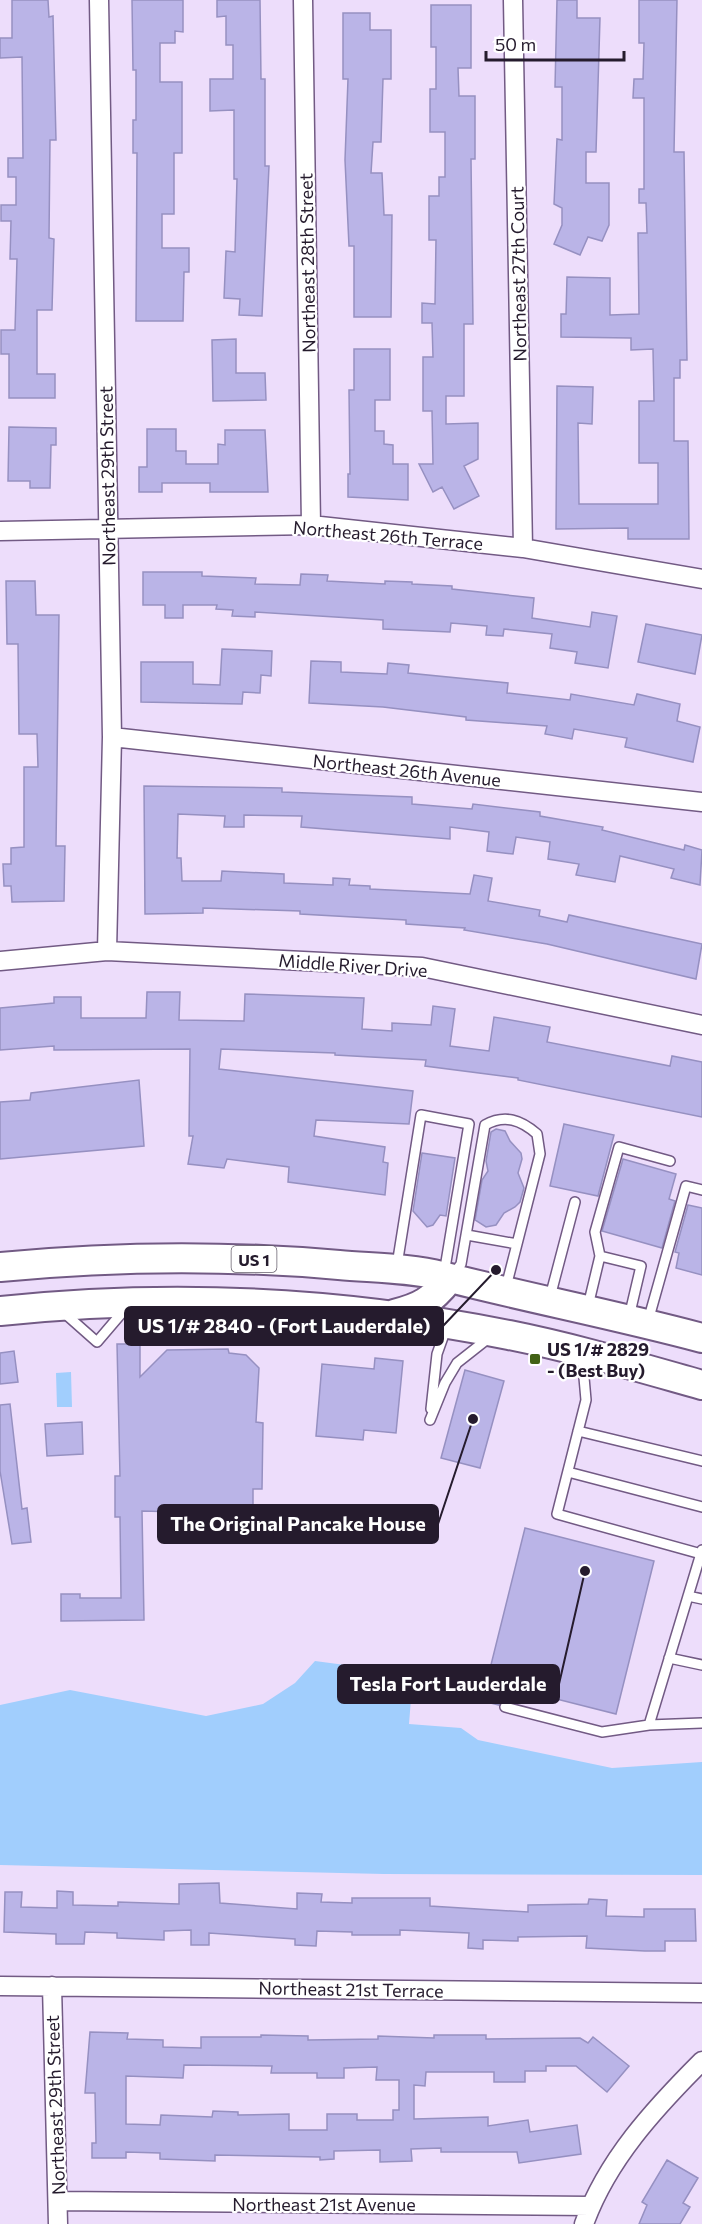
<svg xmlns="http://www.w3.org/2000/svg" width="702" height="2224" font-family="Commissioner,sans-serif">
<rect width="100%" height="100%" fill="#edddfb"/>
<path fill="#a1cefd" d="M71,1372L72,1407H57L56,1373Z
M315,1661L413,1674L409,1724L461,1728L478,1740L612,1768L702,1762V1875L384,1874L0,1865V1705L70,1690L206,1716L263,1704L295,1683Z"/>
<path fill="#bab4e7" stroke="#9690c1" stroke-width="1.5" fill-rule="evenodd" d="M12,0H48L49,17L53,16L56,140H50L49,238L54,239L52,310H37V374H55V398H9V354H1V330H15L17,259H10L11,221H1V205H16V177H8V158H23L22,57L0,58V38H12Z
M132,0H183V32L175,31V43H160V82H182V153H174V214H162V248H189V272H184L183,321H136L137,153H133V120H136V70H133Z
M217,0H260L261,79H265V166H269L262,316L239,315L240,299L224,298L226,251L235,252L237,179H234V110L210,111V79H233V45H226V16L217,17Z
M557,0H577V18H600L596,152H586V183H609V225L602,241L588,237L580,255L554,244L562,225V208L554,204L557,139L562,140V87H555Z
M639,0H677L674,152H684L687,360H680V378H674V441H688L689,539H628V528L556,529L557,386L593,387L592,424L578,423L579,504H658V463H639V401H654L653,349L631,350V338L561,337V314H566L567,277L610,278V315L639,314L638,233H647L646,203H639V189H644V98H633L634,79H643L644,43H639Z
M431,5H471V68H458L459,96H475V159H471L473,324H464V396H446V424L478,423V459L464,466L479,496L454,509L442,487L433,492L419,464H433L432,411H423V357H433L432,323H422V303L435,304L436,240H429V196H439V177H445V132H430V89H436V47H431Z
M343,13H370V30H391V79H383L381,142H373L371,173H382L384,215H392L391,317H354V246H349L345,160L348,79H343Z
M236,339V373H265L266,400L213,401L212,340Z
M354,349H390V400H375V431H384V444L393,445V464H408V500L348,497V474H350L349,390H354Z
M9,427L56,428V445H51L50,488H30V481H8Z
M147,429H176V451H186V464H218V444L225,445V430H265L268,492H210V483H162V492H139V467H147Z
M143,572H202V576L256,578L255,584L300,585L301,574L328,575L327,581L385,584V581L412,582V584L452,586V589L534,598L532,618L590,627L592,612L617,616L608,668L575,663L577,652L550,648L552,634L504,629L503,636L486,635L487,626L451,623L450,632L383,629V620L255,612V617L232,616L233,610L216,609L217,605H183V618H165V605H143Z
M6,581H35L36,615H59L56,846H65L64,901L12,902L11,886H4L3,864H11V848L24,847V767H38L37,734H19L18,644H7Z
M646,624L702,635L695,674L638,662Z
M222,649L272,651L271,676L261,675L260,693L243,692L242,704L141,702V662H193V684L220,685Z
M311,661L341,662V672L387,674L388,663L409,665L408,673L508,683L507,693L570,700L571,694L634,705L637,694L680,704L677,721L700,727L693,762L625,747L627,738L574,729L572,739L545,734L547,726L466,720V717L383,707L309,703Z
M144,786L282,788V792L412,797V804L472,809L473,804L540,812V816L603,827L602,830L684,850L685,845L702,850L700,885L671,878L674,869L620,856L615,882L576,875L579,864L548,859L550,842L516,837L513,854L487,851L489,832L450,827V839L301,827L302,816L244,815V827H224L225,816L178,814L177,858H181L182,881H221L222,871L284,874V883L333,885V878L350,879L349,885L370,886V889L470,894L474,875L492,878L488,901L540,910L539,916L567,922L569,915L702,944L696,979L547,944L464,930L465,928L406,924V920L300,914V911L203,908V913L145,914Z
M147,992H180L179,1020L244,1021L245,994L364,998L362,1029L392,1031V1023L431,1025L433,1006L455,1009L450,1046L489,1051L494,1017L550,1027L547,1042L670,1066L672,1056L702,1062V1117L518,1080V1078L425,1066L426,1060L335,1055V1053L221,1049L219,1069L413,1091L409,1124L316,1120L314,1136L385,1147L383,1162L388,1163L385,1195L288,1182L289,1167L227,1159L224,1168L188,1164L193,1136H189L190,1049L54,1050V1046L0,1050V1008L54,1003V997H81V1018H146Z
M139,1080L144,1146L0,1159V1102L30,1100L31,1093Z
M564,1124L614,1135L598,1196L550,1186Z
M496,1129L505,1131L510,1141L521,1153L522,1159L518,1173L524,1188L520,1202L515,1207L504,1213L496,1225L486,1227L475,1220L482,1180L488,1171L486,1161L491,1132Z
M422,1153L455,1158L446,1216L440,1215L433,1225L427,1227L413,1211Z
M623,1159L676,1174L669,1199L675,1201L662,1248L602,1231Z
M688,1205L702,1208V1275L676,1268L679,1253L675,1252Z
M117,1344H140V1377L167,1350L228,1349L229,1353L246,1355L259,1368L256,1422L263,1423L262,1489H253V1514L142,1511L144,1620L61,1621V1594H80V1598H121L120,1517H115V1476H120Z
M14,1351L18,1382L0,1384V1353Z
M375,1358L403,1361L396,1433L364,1430L363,1440L316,1436L322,1364L374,1369Z
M465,1370L504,1381L480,1468L441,1458Z
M10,1404L22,1509L27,1508L31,1542L12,1544L0,1471V1405Z
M82,1422L83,1454L47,1456L45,1424Z
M525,1528L654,1561L616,1714L505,1686L499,1705L482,1701Z
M219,1883L220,1903L297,1909V1893L322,1894L321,1902L352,1903V1898H430V1906L528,1912V1905L588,1904L589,1899L607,1900L606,1916L644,1917V1909H695L696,1941H665V1951H645L586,1948L587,1936L518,1937V1941L483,1940V1949L468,1948L469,1933L400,1930V1935H352V1932L317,1931L316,1946L295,1945V1939L209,1933V1945H191V1930L164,1931V1940L117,1938V1933L85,1932L84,1944H56V1934L4,1932L5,1892H22L21,1907L57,1908V1891L73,1892V1905L118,1906V1902L179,1904V1884Z
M90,2032L128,2033L127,2039L163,2040V2047L201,2048V2037H261V2035L308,2036V2040L378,2039V2036L434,2038V2035H486V2039L580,2038L588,2043L593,2037L629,2066L607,2092L576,2066H546V2071H525V2082H494V2072H426L425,2086L414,2085V2119L488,2117V2126L528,2120L530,2132L577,2125L581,2154L519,2163L517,2152H441V2148L411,2149L412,2161L380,2162V2150L334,2151V2159L320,2160V2157L215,2155V2161L160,2159V2153L126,2152V2158H92V2143H96L95,2093H85ZM184,2065L272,2066L271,2073H317V2078H344V2068L377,2067L376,2080H399V2110H393V2120H357V2114H327V2130H289V2114L238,2115V2112L213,2111L212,2117L161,2115L160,2125L126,2124V2076L183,2078Z
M667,2160L698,2178L683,2203L690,2207L680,2224H639L647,2205L642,2202Z"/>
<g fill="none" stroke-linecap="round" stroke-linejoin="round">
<g stroke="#725a84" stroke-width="12">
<path id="service" d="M467,1235L517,1244
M600,1256L595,1232L619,1147L670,1161
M397,1265L421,1115L469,1124L444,1274
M453,1275L461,1264L485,1125C505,1114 521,1120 537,1134L540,1154L506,1287
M550,1297L575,1202
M588,1306L600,1256L641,1266L629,1317
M62,1311L97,1342L126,1308
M648,1321L686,1186L702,1190
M582,1355L586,1400L557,1514L701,1554
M431,1409L437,1354L447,1326
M430,1420L445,1383L457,1363L490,1337
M578,1431L702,1461
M568,1472L702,1507
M702,1550L649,1725L702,1723
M688,1596L702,1599
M669,1658L702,1665
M505,1707L602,1732L649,1725"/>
</g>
<g stroke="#725a84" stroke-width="21">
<path id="minor" d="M99,0L112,737L107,951
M303,0L311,525
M513,0L523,548
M0,531L311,525L523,548L702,579
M112,737L702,802
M0,961L107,951L422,967L702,1025
M0,1986L702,1993
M52,1986L58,2224
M58,2201L590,2206
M584,2224C607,2160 654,2109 702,2061"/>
</g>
<g stroke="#725a84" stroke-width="32">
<path id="primary" d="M0,1267C114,1256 225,1255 339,1265C373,1268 410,1268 442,1276C528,1298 616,1315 702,1338
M0,1311C171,1293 341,1301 509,1335C574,1348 638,1367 702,1385
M394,1314C422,1307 431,1301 449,1279"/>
</g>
<use href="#service" stroke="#fff" stroke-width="9"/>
<use href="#minor" stroke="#fff" stroke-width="18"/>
<use href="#primary" stroke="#fff" stroke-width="28"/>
</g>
<rect fill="#426115" stroke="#fff" stroke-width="2" x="529" y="1353" width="12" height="12" rx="3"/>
<g text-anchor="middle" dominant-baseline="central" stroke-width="4.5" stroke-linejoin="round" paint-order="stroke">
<rect fill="#fff" stroke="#665f6c" stroke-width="1.5" x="231.5" y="1246" width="45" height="26" rx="4.5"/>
<g font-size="16" font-weight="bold" fill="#251b2d">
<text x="254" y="1259">US 1</text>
</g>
<g font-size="18" fill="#251b2d" stroke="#fff">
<text transform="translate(307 263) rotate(-91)">Northeast 28th Street</text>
<text transform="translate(518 274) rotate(-91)">Northeast 27th Court</text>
<text transform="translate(107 476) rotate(-91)">Northeast 29th Street</text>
<text transform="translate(388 535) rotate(5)">Northeast 26th Terrace</text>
<text transform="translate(407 770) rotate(6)">Northeast 26th Avenue</text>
<text transform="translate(353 965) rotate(4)">Middle River Drive</text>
<text transform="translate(351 1989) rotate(1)">Northeast 21st Terrace</text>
<text transform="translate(55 2105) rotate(-92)">Northeast 29th Street</text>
<text x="324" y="2204">Northeast 21st Avenue</text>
</g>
<g font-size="18" font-weight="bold" fill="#251b2d" stroke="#fff" text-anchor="start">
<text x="547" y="1349">US 1/# 2829<tspan x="547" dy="21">- (Best Buy)</tspan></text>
</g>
</g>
<path fill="none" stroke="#251b2d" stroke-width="2" d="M496 1270L443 1326M473 1419L438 1524M585 1571L559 1684"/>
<g fill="#251b2d" stroke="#fff" stroke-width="2">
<circle cx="496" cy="1270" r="6"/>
<circle cx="473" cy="1419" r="6"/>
<circle cx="585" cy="1571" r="6"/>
</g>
<g fill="#251b2d" stroke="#251b2d" stroke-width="2">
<rect x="125" y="1307" width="318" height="38" rx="6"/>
<rect x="158" y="1505" width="280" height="38" rx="6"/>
<rect x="338" y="1665" width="221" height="38" rx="6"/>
</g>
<g font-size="20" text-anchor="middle" font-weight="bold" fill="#fff">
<text x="284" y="1333">US 1/# 2840 - (Fort Lauderdale)</text>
<text x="298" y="1531">The Original Pancake House</text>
<text x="448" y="1691">Tesla Fort Lauderdale</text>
</g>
<path d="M486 51v9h138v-9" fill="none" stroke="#251b2d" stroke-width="3"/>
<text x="495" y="51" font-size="18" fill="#251b2d" stroke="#ffffff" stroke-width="4.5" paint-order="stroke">50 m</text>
</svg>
